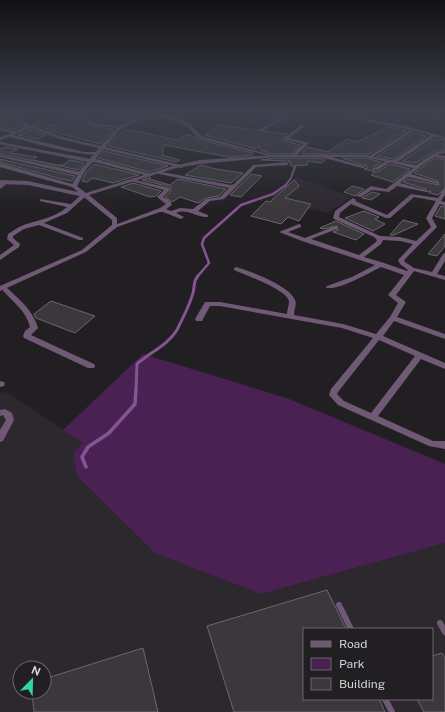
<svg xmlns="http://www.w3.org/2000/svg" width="445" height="712" font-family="'Public Sans',sans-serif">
<rect width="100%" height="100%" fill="#221f22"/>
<path fill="#2d272e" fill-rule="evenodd" d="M296,177L352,197L328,213L270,199Z
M5,391L83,443L261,594L445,543V712H0V394ZM304,629H432V699H304ZM20,668H44V692H20Z"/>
<path fill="#4a2153" d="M101,113H148L129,122L104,117Z
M143,354L289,399L445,464V543L261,594L155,553L77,476L73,453L83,443L63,430Z"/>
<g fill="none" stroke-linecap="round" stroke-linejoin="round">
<path stroke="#875493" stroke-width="2" d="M109,113L125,117L141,113
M266,132L261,130L291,113
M285,186L291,178L295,167L287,158"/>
<path stroke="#875493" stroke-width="2.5" d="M197,277L209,263L202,244L204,238L241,205L273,194L286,185"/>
<path stroke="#875493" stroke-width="3" d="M136,390L137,364C149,353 168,345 177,330C182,319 190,305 193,293C195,286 193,281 198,276"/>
<path stroke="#875493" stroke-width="3.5" d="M86,467L82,457L88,447L109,433L135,404L136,389"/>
</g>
<path fill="#3a383b" stroke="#6b686b" d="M4,117L17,120L22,126L15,129L0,127V119Z
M76,117L94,122H89L90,126L114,129L100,144L58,133L33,124L38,122L55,125Z
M219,125L287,134L282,140L300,145L291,154H273L260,150L259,145L256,149L205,135Z
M388,127L406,131L369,154H301L307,147L328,152L347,139L357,142Z
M125,129L177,140L187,134L201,140L253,153L252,155L229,157L164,145L162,155L180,160L176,162L108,146Z
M30,130L46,135L38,139L18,135Z
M414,133L426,136L393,159L377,156Z
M435,139L445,140V150L435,151L416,163L402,161Z
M6,147L18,149L10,153L37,157L33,160L57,165H63L70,160L84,163L79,170L0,154V149Z
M104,151L168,166L149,172L98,158Z
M274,158H321L325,160L322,163L307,161L308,165L291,166L290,161L261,160Z
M342,158H366L381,162L373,167L374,172L379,171L390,164L410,169L393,182L371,175L375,172L364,169L368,168L367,166Z
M435,158L445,160V188L438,195L429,193L431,191L427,192L426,189L403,182L408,179L439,185L438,181L414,173Z
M0,159L75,176L72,181L61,179L0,162Z
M94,164L139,175L113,183L93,178L87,182L82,181L86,172Z
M201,165L216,169L243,173L231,183L185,175Z
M251,174L262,176L241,197L230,195Z
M151,177L149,179L170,185L178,179L226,189L219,196L206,198L198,203L180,197L172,202L165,197L171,191V187L142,180Z
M294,180L299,186L285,198L311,204L299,221L288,217L281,224L251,216L266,201L270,202Z
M133,183L161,191L156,196L150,197L121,187Z
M352,186L364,189L355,196L344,192Z
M372,192L380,194L371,200L362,198Z
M441,206L445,207V219L435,216Z
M364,211L379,217L375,219L385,224L373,231L345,218Z
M403,220L418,224L394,235H390Z
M336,221L364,234L356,240L333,232L338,230L337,226L324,229L320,228Z
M445,234V246L437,256L428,254Z
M51,301L95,316L75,333L36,318L34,314Z
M327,590L346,629H304V699H379L385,712H234L207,626Z
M143,648L158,712H34L32,692H44V679Z
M442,653L445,658V712H424L417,699H432V656Z"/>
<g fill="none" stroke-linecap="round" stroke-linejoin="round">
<path stroke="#6f5974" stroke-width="2.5" d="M437,117L441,113"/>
<path stroke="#6f5974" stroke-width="6" d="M339,605L351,629
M440,623L445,632
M385,699L392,712"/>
<path fill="#6f5974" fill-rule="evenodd" d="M0,113C11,113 22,115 28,125H32L63,137L185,166L182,168L60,139L30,128L13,135L84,152H98L100,153C89,160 25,140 9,137L0,140V137L11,133L0,130V128L15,131L24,127C20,117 10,116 0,115Z
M148,113C161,113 180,117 191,125C196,130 198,134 205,137L276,156L274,157L201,139C194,136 192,130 185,125C174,118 160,118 148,115Z
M349,116L406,126L445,137V139L435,137L396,163H392V161L430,135L414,131L371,158H369V156L410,130L351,118H349Z
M92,123L121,126L123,127L121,128L90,125V123Z
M301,125L305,126L289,138L309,143L296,156H292V154L303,144L283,139Z
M0,142L91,159L93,158L151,174L148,176L94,162L92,163L0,144Z
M317,154H321L367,167L362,168L317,156Z
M432,154L445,156V159L432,156Z
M0,155L81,172L84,174L81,176L0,157Z
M387,160L392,161L378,170H374V168Z
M286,162L289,164L288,165L256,167L224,199L210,201L198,211L208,215V217C196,218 188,208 176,213L184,217L181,219L163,212H160L117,227L115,228L112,226L160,208L166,204L157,197L164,190L131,181V179L170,188V190L163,197L170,201L172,205L166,209L171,211L180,208L193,209L206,199L220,197L229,188L159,174L156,172L157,171L231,185L234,184L253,165Z
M0,163L76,185L77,186L72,187L0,167Z
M417,165L420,167L411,174L438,182V184L408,177L400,183L426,190V192L397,186L389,192L372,190L361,197L356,196L371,186L386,189Z
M3,182L8,183L0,189V184Z
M445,189V195L441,201L445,202V206L440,204L432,218L437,227L404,260L405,262L414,268L432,272L443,254L445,253V261L437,274L445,276V280L414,271L396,295L406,302L397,317L445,334V339L394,321L383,336L445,363V369L421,359L378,416L433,441H445V449L429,446L338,405L329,395L331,389L373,338L342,328L220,306H210L202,321H196L195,319L205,302H220L287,314C287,310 289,305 289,301C286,289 245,275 234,270V268L236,267C250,271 290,286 295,300C297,304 294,310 294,315L343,324L376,334L390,317L398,303L388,295L404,275L381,267C369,273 339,290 327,288L326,287L327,286L352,277L375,265L302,241L279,232L299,224L301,225V227L288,232L305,238L333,227H337V229L311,239L359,255L376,242L377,240L374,237L334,219L333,218L335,211L353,198L356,200L355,201L387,215L411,194L438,198L443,190ZM414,197L436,201L426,218L431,227L416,241L400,237L380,236L339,217L340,213L351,204L386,218H390ZM383,240L400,241L413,244L398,260L400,264L408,270L407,271L384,263L364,257L381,244ZM379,340L415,356L371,413L344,401L337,394L338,392Z
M82,194L87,195L67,213L44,223L83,238V240H79L39,225L24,229L13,236V238L20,244L19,247L0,260V255L14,245L7,239L8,234C12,232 15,229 19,227C35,220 54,219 67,207L40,201V199L71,204Z
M4,286L6,287C19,299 33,310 38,328L31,335L94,364L95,366L94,368H88L24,338L23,336L25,331L30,327C26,310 11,301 1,288Z
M0,381L4,382L5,384L4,386L0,387Z
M5,409L12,413L14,420L3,441L0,442V430L6,420L3,415L0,416V410Z"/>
<path fill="#6f5974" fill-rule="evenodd" d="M149,113H155L121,129L85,171L77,186L86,193L173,166L200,160L274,155H366L416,165L436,152L445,151V153L439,154L417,169L366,157H274L200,164L176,168L89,195L117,218V227L86,252L0,291V286L82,250L112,225V220L84,197L28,185L0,184V180L28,181L78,192L71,186L81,169L117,127Z"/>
</g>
<linearGradient id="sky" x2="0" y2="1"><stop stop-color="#131113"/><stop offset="0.53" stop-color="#3e424f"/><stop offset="1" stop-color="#3e424f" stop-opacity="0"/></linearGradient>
<rect width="445" height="213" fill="url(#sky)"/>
<rect x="303" y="628" width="130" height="72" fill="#221f22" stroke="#696769"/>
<rect x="311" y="641" width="20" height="6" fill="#6f5974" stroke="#696769"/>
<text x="339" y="648" font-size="12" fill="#d3d2d4">Road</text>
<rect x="311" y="658" width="20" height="12" fill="#4a2153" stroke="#696769"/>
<text x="339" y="668" font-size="12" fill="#d3d2d4">Park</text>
<rect x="311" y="678" width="20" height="12" fill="#3a383b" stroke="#696769"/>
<text x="339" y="688" font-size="12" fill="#d3d2d4">Building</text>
<g transform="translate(32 680) rotate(23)"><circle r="19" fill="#221f22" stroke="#696769"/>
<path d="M0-3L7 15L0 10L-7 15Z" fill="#33d4a8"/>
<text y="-6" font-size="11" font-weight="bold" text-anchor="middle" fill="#d3d2d4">N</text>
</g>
</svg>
